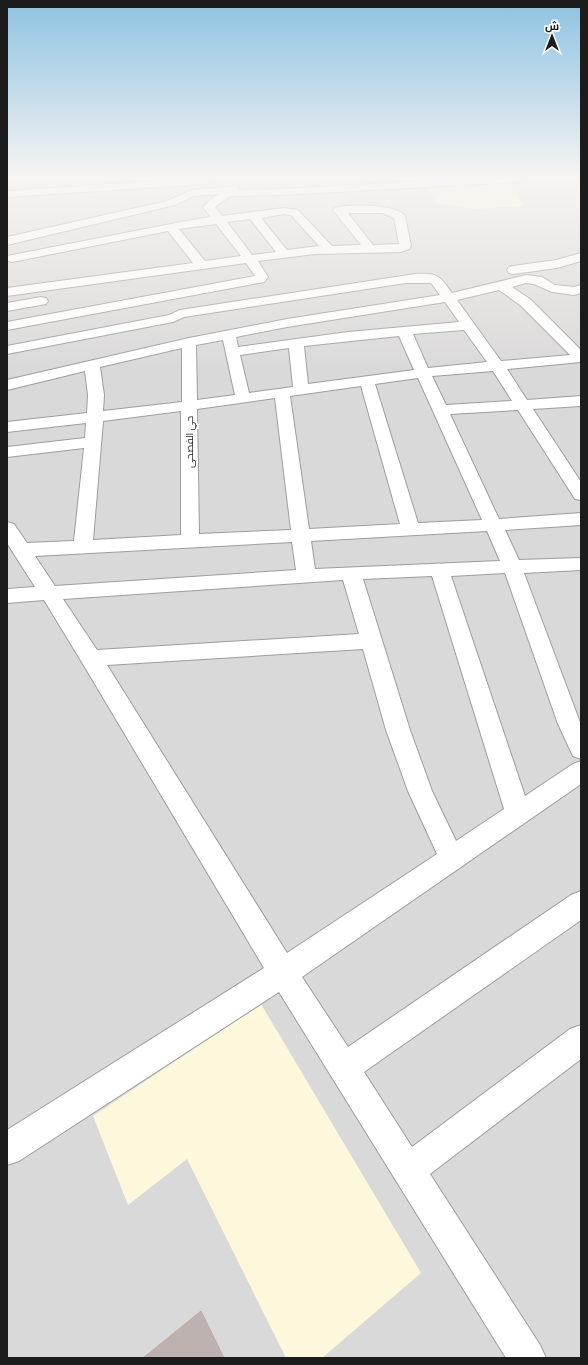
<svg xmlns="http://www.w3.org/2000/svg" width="588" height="1365" font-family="'IBM Plex Sans',Cairo,sans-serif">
<rect width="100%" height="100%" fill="#ede7e2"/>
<path fill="#dad9d9" d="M7,179H581V1358H7Z"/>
<path fill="#fdf7db" d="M509,182L523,206L476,209L435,203L428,186Z
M261,1004L421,1273L322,1358H286L187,1159L128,1205L93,1116Z"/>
<path fill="#bdb2af" stroke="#beaba5" d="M201,1311L224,1358H143Z"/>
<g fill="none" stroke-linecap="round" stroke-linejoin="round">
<g stroke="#9d9d9d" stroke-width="2">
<path id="minor" d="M191,179H210L211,181L206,184L7,197V191Z
M464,179H523L518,182L281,195L230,196L215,207L222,216L284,208L298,210L332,246L361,245L333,210L335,208C349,204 396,204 405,216L411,246L409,249L401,252L315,254L258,261L268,277L264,282L7,330V322L255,276L246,263L7,296V288L193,263L168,231L12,262L8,261L7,256L181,222L211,217L203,207L210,200L219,194L194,196L175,205L7,245V237L167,201L192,190L234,186L238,187L239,190L281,189ZM348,213H382L394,218L399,244L373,245ZM284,214L291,215L319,246L287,250L261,218ZM250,219L276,252L252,255L227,222ZM216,224L241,256L205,261L179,229Z
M581,253V261L557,268L513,274L509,273L507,270L509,267L513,266L556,260Z
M415,274C438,273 439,275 452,293L526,275L542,277L555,285L574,287L581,285V293L574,295L552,292L534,284L526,283L512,287L530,299L581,350V362L507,369L527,400L581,396V406L533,409L581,482V500L575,499L518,410L450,414L499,519L581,513V525L505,530L519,560L581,558V570L524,573L581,725V759L573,756L558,724L505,573L451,576L525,796L573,764L581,761V784L302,977L348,1047L571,895L581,891V920L364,1072L412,1147L570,1029L581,1025V1059L430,1174L540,1345L546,1358H506L279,992L19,1161L7,1165V1130L264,968L83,664L44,600L7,603V589L35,587L7,543V522L14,524L27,543L74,541L84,448L7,457V447L85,438L86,423L7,432V422L87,413L88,395L85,371L7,390V380L189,338L287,319L440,295L431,283H406L184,317L173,322L7,354V346L169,315L180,310ZM499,290L520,305L570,355L501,361L457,300ZM445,302L459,322L348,332L238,347L236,337L287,327ZM464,330L487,362L428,368L413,334ZM399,336L414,370L308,384L304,346ZM223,340L235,395L197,400L196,345ZM182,348V402L103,411L104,395L100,367ZM289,348L293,387L249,393L240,355ZM493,371L512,401L446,405L432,376ZM418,378L482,520L418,523L375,384ZM361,386L400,524L309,529L290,396ZM275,398L291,530L199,534L197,409ZM181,411V535L93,540L103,421ZM487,531L500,561L315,569L311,541ZM292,542L296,570L55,586L35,556ZM432,576L504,809L456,841L432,791L410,730L363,579ZM343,580L359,634L97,650L63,599ZM363,649L386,730L408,791L437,854L287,953L107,665Z
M41,297L46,298L48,301L46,304L7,311V303Z"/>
</g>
<use href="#minor" fill="#fff" fill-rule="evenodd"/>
</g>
<linearGradient id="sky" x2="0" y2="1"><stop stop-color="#8dc2e2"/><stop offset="0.48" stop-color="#f7f4f2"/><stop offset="1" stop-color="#f7f4f2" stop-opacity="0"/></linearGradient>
<rect width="588" height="370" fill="url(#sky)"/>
<g text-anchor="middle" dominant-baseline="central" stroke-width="4" stroke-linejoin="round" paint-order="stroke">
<g font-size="10" fill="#1c1c1c" stroke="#fff">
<text transform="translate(189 442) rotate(-90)">حي الفصحى</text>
</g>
</g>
<rect width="588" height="1365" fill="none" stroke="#1c1c1c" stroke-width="16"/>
<g transform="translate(552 36)" stroke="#ffffff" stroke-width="3" paint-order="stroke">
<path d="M0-3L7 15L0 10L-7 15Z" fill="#1c1c1c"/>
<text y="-6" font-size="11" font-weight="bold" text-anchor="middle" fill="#1c1c1c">ش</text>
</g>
</svg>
